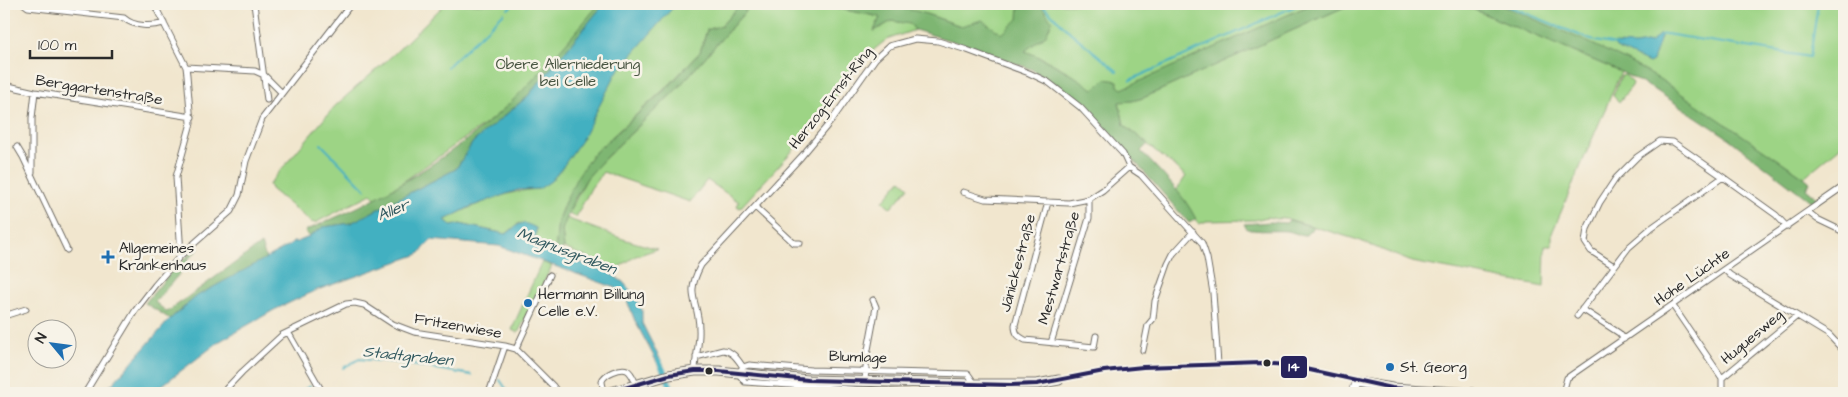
<svg xmlns="http://www.w3.org/2000/svg" width="1848" height="397" font-family="'Architects Daughter',sans-serif">
<rect width="100%" height="100%" fill="#f7f3e8"/>
<filter id="ink" filterUnits="userSpaceOnUse"><feTurbulence type="fractalNoise" baseFrequency=".02" numOctaves="2"/><feDisplacementMap in="SourceGraphic" scale="10" xChannelSelector="R" yChannelSelector="G"/><feConvolveMatrix kernelMatrix="1 2 1 2 8 2 1 2 1" color-interpolation-filters="sRGB"/></filter>
<filter id="wash" filterUnits="userSpaceOnUse"><feTurbulence type="fractalNoise" baseFrequency=".0096" numOctaves="4" result="noise"/><feDisplacementMap in="SourceGraphic" scale="20" xChannelSelector="R" yChannelSelector="G"/><feGaussianBlur stdDeviation="1.12" result="paint"/><feColorMatrix in="noise" values="0 0 0 0 0 0 0 0 0 0 0 0 0 0 0 0 0 1.4 0 .05"/><feComposite in="paint" operator="in"/></filter>
<g filter="url(#wash)">
<rect width="100%" height="100%" fill="#f1e6ce"/>
<path fill="#9dd485" stroke="#648058" d="M445,4H727L726,5L734,4L737,8L722,25L707,30L700,52L670,84L593,154L564,204L558,220L555,253L535,247L536,228L519,223L506,234L460,224L452,226L445,220C475,204 505,191 539,189L505,110L377,200L371,194L315,223L311,222L271,189L269,184L335,106L394,54Z
M752,4H816L880,17L874,31L892,21L911,24L915,30L886,40L860,61L832,102L807,135L740,208L737,206L739,202L707,180L690,202L603,172L591,188L576,217L568,214L587,178L594,169L677,89Z
M875,4H1312L1212,49L1114,95L1093,92L1070,73L1042,58L961,26L923,13Z
M1351,4H1461L1621,72L1552,233V246H1545L1544,287L1412,262L1355,239L1285,218L1277,219L1267,217L1255,220L1207,221L1199,224L1176,191L1186,176L1124,125L1119,101H1132L1143,98Z
M1490,4H1844V139L1840,147L1804,177L1660,81Z
M1625,75L1633,83L1632,86L1619,102L1613,96L1621,76Z
M901,180L909,187L891,208L883,201Z
M566,218L623,239L657,249L636,256L616,269L564,248L562,230Z
M542,262L552,266L518,333L512,330L515,322Z"/>
<path fill="#7eb672" stroke="#54704e" d="M599,4H604L527,97L473,142L456,169L351,223L323,227L309,237L305,231C329,220 354,210 377,197C426,171 482,132 521,92C549,64 574,34 599,4Z
M734,4H752L677,89L606,157L587,178L574,200L562,230L564,248L555,253L558,220L564,204L577,177L593,154L670,85L700,52L707,30L722,25L737,8Z
M816,4H883L920,12L961,26L982,20L1002,34L1018,19L1019,4H1040L1052,21L1046,35L1025,51C1050,61 1071,73 1093,89L1096,88L1105,79L1118,81V86L1122,89L1312,4H1351L1143,98L1132,101L1119,102L1124,125L1148,144L1141,151C1160,172 1183,193 1196,219L1189,223L1094,115L1068,92L1031,69L969,46L915,30L910,24L892,21L874,31L880,17Z
M1461,4H1499L1590,43L1627,61L1661,80L1804,177L1810,182L1806,189L1817,198L1813,203L1724,135L1655,90L1621,72Z
M1289,220L1314,227L1306,235C1297,235 1294,232 1287,231C1274,230 1260,232 1247,229L1244,224L1270,222L1286,223Z
M261,244L266,259L197,296L170,319L145,303L170,273L197,247L199,249L188,259L187,265L155,302L167,312Z"/>
<path fill="#43b0c1" stroke="#376e76" d="M604,4H676L617,72L582,139L562,168L551,181L539,189L518,190L470,207L445,220L452,226L460,224L506,234C521,224 518,219 536,228L535,247L608,272L623,282L635,296L642,310V323L664,367L660,368L635,321L626,298L616,288L499,246L431,240L419,254L317,290L274,310L220,341L152,393H102L114,382L170,319L197,296L290,245L293,242H297L309,237L323,227L351,223L456,169L473,142L527,97Z
M1660,34L1661,37L1653,61L1649,63L1616,48L1614,44L1635,45L1651,42Z"/>
<g fill="none" stroke-linecap="round" stroke-linejoin="round">
<path stroke="#43b0c1" stroke-width="2" d="M1041,4L1070,32L1117,71
M1504,4L1591,40L1616,45
M508,9L514,4
M1661,35L1666,34L1810,57L1818,4
M447,67L504,13
M1130,80L1300,4
M321,144L366,190
M343,368L359,359L394,362L472,375
M500,380L509,393
M298,393L310,386"/>
<path stroke="#43b0c1" stroke-width="5.5" d="M659,361L674,393"/>
</g>
</g>
<g filter="url(#ink)">
<g fill="none" stroke-linecap="round" stroke-linejoin="round">
<g stroke="#706c64" stroke-width="7">
<path id="street" d="M24,4L28,7L124,18C134,27 152,27 164,23
M154,4L186,67L187,75L191,123L176,177L181,255
M254,4L267,100
M186,67L255,71L264,75L282,93
M4,85L35,92L192,117
M17,147L23,157L67,250
M32,172V118L35,92
M963,192L985,199L1069,203L1089,199L1103,190L1129,167
M1048,202L1015,325C1015,334 1018,336 1025,340L1094,347L1096,336
M755,207L794,243H800
M1808,212L1817,219L1844,232
M1614,266L1591,251L1585,242L1587,229L1600,202L1616,178L1637,157L1660,141L1673,142L1723,177
M1725,270L1730,275L1829,335L1844,351
M1673,306L1722,378V393
M1582,309L1619,333L1624,339
M4,316L26,309
M1577,316L1629,247L1651,228L1723,177L1776,215L1787,227
M288,332L323,393
M1051,343L1089,218V199
M516,349L550,275
M1143,350L1148,325L1153,319L1155,301L1168,264L1173,254L1193,232
M696,357L723,350C733,351 738,360 743,367
M695,371C695,357 700,343 699,329C699,300 684,297 701,265L801,157L832,120L875,59L889,46L915,39L938,41L967,50L1029,73L1048,82L1080,107L1123,154L1129,167L1141,175L1202,243L1207,258L1213,293L1218,364
M1722,378L1797,316
M865,381L867,355L876,307L873,300
M85,393L135,311L155,285L181,255L231,211L239,195L246,161L262,119L351,4
M222,393L242,372L282,335L346,304L355,303L364,305L393,324L414,332L505,346L516,349L553,386L558,393
M489,393L505,346
M605,393C604,390 602,385 602,381C604,374 621,367 627,370C632,373 634,380 636,384
M909,393L745,382L738,373L743,367L749,365L811,370L968,374L975,384L969,393
M933,393L934,383
M1563,393L1567,378L1844,186"/>
</g>
<g stroke="#706c64" stroke-width="9">
<path id="secondary" d="M1352,393L1356,382"/>
</g>
<g stroke="#706c64" stroke-width="11">
<path id="primary" d="M1356,382L1392,388L1472,393
M608,393L669,375L695,371H719L808,380L975,384H1037L1059,380"/>
</g>
<use href="#street" stroke="#fff" stroke-width="5"/>
<use href="#secondary" stroke="#fff" stroke-width="8"/>
<use href="#primary" stroke="#fff" stroke-width="9"/>
<g stroke="#f7f3e8" stroke-width="8">
<path id="bus-1" d="M608,393L669,375L695,371H719L808,380L1011,385L1037,384L1104,371L1143,367L1261,363L1287,365L1392,388L1472,393"/>
</g>
<use href="#bus-1" stroke="#27235c" stroke-width="4"/>
</g>
</g>
<g fill="#1f6fb2" stroke="#f7f3e8" stroke-width="2">
<path d="M105.5 249.5h5v5h5v5h-5v5h-5v-5h-5v-5h5z"/>
<circle cx="528" cy="303" r="5"/>
<circle cx="1390" cy="367" r="5"/>
</g>
<g fill="#2b2b2b" stroke="#f7f3e8" stroke-width="2">
<circle cx="1267" cy="363" r="4.5"/>
<circle cx="709" cy="371" r="4.5"/>
</g>
<g text-anchor="middle" dominant-baseline="central" stroke-width="5" stroke-linejoin="round" paint-order="stroke">
<g font-size="15" fill="#485542" stroke="#f7f3e8">
<text x="568" y="64">Obere Allerniederung<tspan x="568" dy="17">bei Celle</tspan></text>
</g>
<g font-size="15" fill="#2b2b2b" stroke="#f7f3e8">
<text transform="translate(99 90) rotate(9)">Berggartenstraße</text>
<text transform="translate(831 98) rotate(-52)">Herzog-Ernst-Ring</text>
<text transform="translate(1018 263) rotate(-75)">Jänickestraße</text>
<text transform="translate(1059 268) rotate(-74)">Mestwartstraße</text>
<text transform="translate(1692 277) rotate(-35)">Hohe Lüchte</text>
<text transform="translate(458 326) rotate(10)">Fritzenwiese</text>
<text transform="translate(1752 337) rotate(-40)">Huguesweg</text>
<text transform="translate(858 357) rotate(2)">Blumlage</text>
</g>
<g font-size="15" fill="#2b2b2b" stroke="#f7f3e8" text-anchor="start">
<text x="119" y="248">Allgemeines<tspan x="119" dy="17">Krankenhaus</tspan></text>
<text x="538" y="294">Hermann Billung<tspan x="538" dy="17">Celle e.V.</tspan></text>
<text x="1400" y="367">St. Georg</text>
</g>
<g font-size="16" font-style="italic" fill="#335a60" stroke="#f7f3e8">
<text transform="translate(393 210) rotate(-22)">Aller</text>
<text transform="translate(567 251) rotate(21)">Magnusgraben</text>
<text transform="translate(408 356) rotate(6)">Stadtgraben</text>
</g>
</g>
<rect stroke="#f7f3e8" stroke-width="2" x="1280" y="355" width="28" height="24" rx="5" fill="#27235c"/>
<g font-size="14" text-anchor="middle" font-weight="bold" fill="#fff">
<text x="1294" y="371">14</text>
</g>
<rect width="1848" height="397" fill="none" stroke="#f7f3e8" stroke-width="20"/>
<g transform="translate(52 344) rotate(299)"><circle r="24" fill="#f7f3e8" stroke="#a5a39c"/>
<path d="M0-4L9 19L0 12L-9 19Z" fill="#1f6fb2"/>
<text y="-8" font-size="14" font-weight="bold" text-anchor="middle" fill="#2b2b2b">N</text>
</g>
<path d="M30 50v8h82v-8" fill="none" stroke="#2b2b2b" stroke-width="2.5"/>
<text x="38" y="50" font-size="15" fill="#2b2b2b" stroke="#f7f3e8" stroke-width="4" paint-order="stroke">100 m</text>
</svg>
